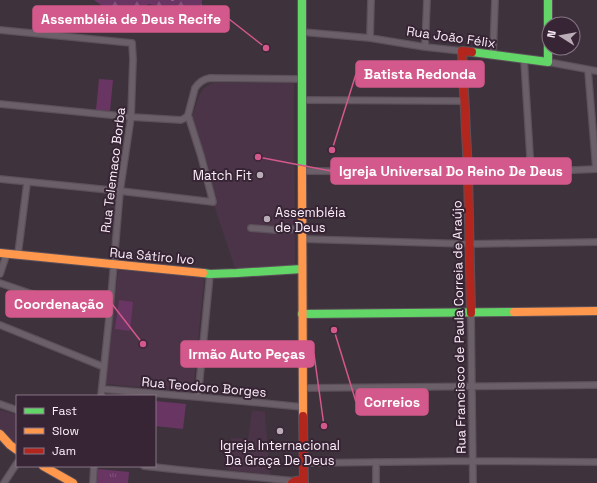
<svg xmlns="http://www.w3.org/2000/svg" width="597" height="483" font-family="'Space Grotesk',sans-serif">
<defs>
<pattern id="grass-tufts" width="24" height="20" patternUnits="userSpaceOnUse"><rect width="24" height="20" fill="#693563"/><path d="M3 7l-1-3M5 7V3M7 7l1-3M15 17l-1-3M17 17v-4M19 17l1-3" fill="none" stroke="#7f537a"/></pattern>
<pattern id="forest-firs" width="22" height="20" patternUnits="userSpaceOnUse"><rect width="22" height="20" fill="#693563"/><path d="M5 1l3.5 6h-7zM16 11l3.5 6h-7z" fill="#7f537a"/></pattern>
</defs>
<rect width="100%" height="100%" fill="#3e323c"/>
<path fill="#4b3447" d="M215,83H294L295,267L236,271L213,202L190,123L199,96L203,89L210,84Z
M118,270L204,278L193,392L106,384Z
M0,410L17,415V447L0,431Z
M252,410L265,412V416L270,475L228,470L231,438L248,439Z"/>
<path fill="url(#grass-tufts)" d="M98,469L129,472L128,483H97Z"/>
<path fill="url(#forest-firs)" d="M94,0H202L201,13L181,12L175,9L148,4L142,13L123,11L112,15L101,12V5Z"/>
<path fill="#693563" d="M99,79L113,80L110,111L96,110Z
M119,300L133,302L130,331L115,329Z
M155,401L186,404L183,429L155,426Z"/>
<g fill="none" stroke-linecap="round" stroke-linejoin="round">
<path stroke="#9d6095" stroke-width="2" d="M172,0H173"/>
<g stroke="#5c515a" stroke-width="8">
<path id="street" d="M0,30L132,43L133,59L131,117L120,191L110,309L101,396
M302,32L370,38L425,47L462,51
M370,38L371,0
M425,47L427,0
M493,55L495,0
M524,59L531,172
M548,62L597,71
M588,70L596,169
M302,100L464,101
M0,104L131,117L181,120L185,118L188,115L195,88C199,82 204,79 210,78L302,79
M302,171L531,172L597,169
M0,179L120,191L213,202L201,156L188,115
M251,228L276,230L302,229
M302,239L469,244L597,242
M18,254L27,183
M0,274L7,253
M0,283L32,294L53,299L110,309
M471,313L473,483
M0,325L104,367
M303,388L597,385
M102,389L198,397L303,407
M198,397L210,274
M0,404L17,410
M376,462V483
M304,463L474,461L597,462
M144,466L181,470L295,481
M4,483L17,463
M93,483L94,466"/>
</g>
<g stroke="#5c515a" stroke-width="10">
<path id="fast" d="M302,0V169
M472,52L548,62V0
M203,273L210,274L237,273L302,269
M302,314L514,312"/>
</g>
<g stroke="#5c515a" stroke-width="10">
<path id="slow" d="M302,169L303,416
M0,253L203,273
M514,312L597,311
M0,434L10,445L17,450
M43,466L73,483"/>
</g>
<g stroke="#5c515a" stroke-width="10">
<path id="jam" d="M471,313L468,172L462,51L472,52
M303,416L304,483
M292,483L295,481L303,480"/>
</g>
<use href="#street" stroke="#6b6069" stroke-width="5.5"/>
<use href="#fast" stroke="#63d668" stroke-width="8"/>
<use href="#slow" stroke="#ff974d" stroke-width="8"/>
<use href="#jam" stroke="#b3261e" stroke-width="8"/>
</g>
<g fill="#baadb8" stroke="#372434" stroke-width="1.5">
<circle cx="260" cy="175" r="4"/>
<circle cx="267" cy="219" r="4"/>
<circle cx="280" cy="431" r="4"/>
</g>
<g text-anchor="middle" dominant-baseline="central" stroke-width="4" stroke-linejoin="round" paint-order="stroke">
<g font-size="13" fill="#fceffa" stroke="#372434">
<text transform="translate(451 37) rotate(8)">Rua João Félix</text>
<text transform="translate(113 170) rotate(-83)">Rua Telemaco Borba</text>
<text transform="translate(152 256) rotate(5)">Rua Sátiro Ivo</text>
<text transform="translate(459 327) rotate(-91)">Rua Francisco de Paula Correia de Araújo</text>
<text transform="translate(204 387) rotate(5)">Rua Teodoro Borges</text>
</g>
<g font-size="13" fill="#fceffa" stroke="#372434" text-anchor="end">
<text x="252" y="175">Match Fit</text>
<text x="275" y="212" text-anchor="start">Assembléia<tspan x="275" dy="15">de Deus</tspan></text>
<text x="280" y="445" text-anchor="middle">Igreja Internacional<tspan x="280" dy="15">Da Graça De Deus</tspan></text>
</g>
</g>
<path fill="none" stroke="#d3588b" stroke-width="1.5" d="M266 48L229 19M332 150L356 74M258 157L331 171M143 344L112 304M324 426L314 354M334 330L356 402"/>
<g fill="#d3588b" stroke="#372434" stroke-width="1.5">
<circle cx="266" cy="48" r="4"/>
<circle cx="332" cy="150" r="4"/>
<circle cx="258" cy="157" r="4"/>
<circle cx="143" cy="344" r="4"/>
<circle cx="324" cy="426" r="4"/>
<circle cx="334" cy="330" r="4"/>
</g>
<g fill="#d3588b" stroke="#d3588b" stroke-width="1.5">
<rect x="33" y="6" width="196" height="26" rx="4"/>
<rect x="356" y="61" width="128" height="26" rx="4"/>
<rect x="331" y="158" width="240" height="26" rx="4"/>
<rect x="6" y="291" width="106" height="26" rx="4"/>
<rect x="181" y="341" width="133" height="26" rx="4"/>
<rect x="356" y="389" width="72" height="26" rx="4"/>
</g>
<g font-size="14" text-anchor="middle" font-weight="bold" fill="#fff">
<text x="131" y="24">Assembléia de Deus Recife</text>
<text x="420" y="79">Batista Redonda</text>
<text x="451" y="176">Igreja Universal Do Reino De Deus</text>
<text x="59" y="309">Coordenação</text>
<text x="247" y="359">Irmão Auto Peças</text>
<text x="392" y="407">Correios</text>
</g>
<rect x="16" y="395" width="140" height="72" fill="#372434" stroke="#867583"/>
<rect x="24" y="408" width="20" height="6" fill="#63d668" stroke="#867583"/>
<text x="52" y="415" font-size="12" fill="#fceffa">Fast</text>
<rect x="24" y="428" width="20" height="6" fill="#ff974d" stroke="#867583"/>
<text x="52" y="435" font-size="12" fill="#fceffa">Slow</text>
<rect x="24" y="448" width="20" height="6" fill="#b3261e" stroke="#867583"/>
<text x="52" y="455" font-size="12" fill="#fceffa">Jam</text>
<g transform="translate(561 36) rotate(281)"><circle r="19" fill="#372434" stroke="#867583"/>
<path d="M0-3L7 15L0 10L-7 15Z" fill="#baadb8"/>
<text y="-6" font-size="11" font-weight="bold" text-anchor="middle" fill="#fceffa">N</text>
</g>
</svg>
